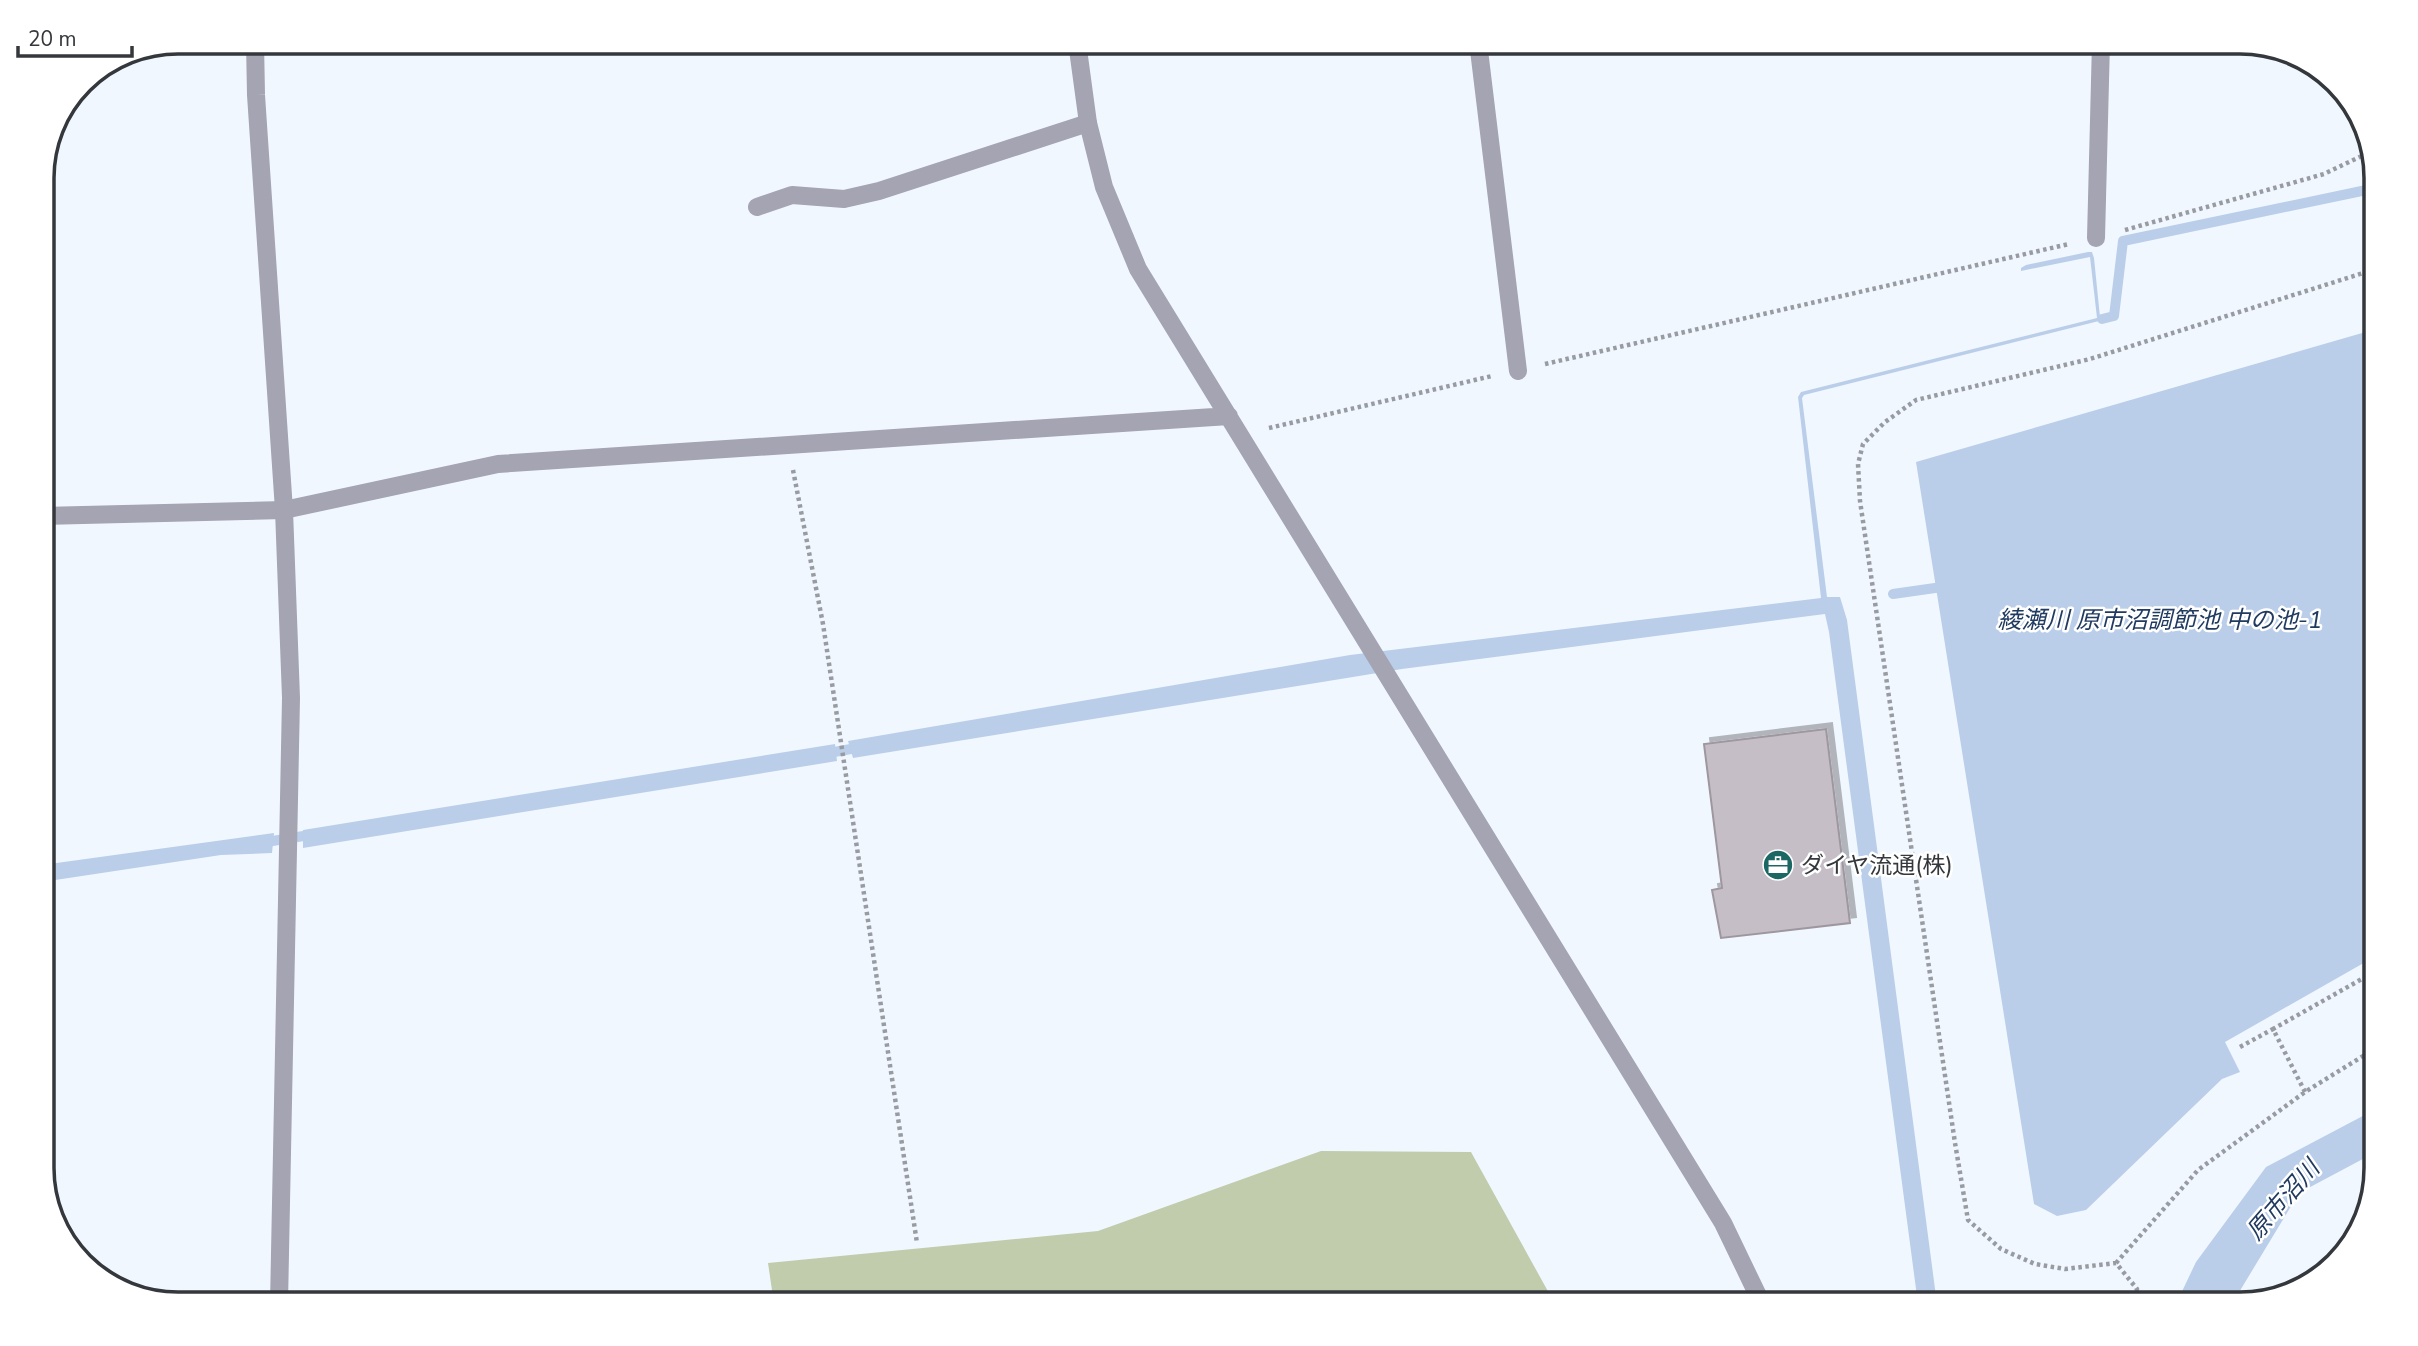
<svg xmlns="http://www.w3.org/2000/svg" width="2418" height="1346" font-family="'Nunito Sans','Noto Sans JP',sans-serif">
<defs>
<filter id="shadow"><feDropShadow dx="6" dy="-6" stdDeviation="0" flood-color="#0004"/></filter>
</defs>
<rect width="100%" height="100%" fill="#f1f7ff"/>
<path fill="#c1ccac" d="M1321,1151L1471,1152L1555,1304H774L768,1263L1098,1231Z"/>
<path fill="#baceea" d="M2088,252H2092L2094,258L2100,317L2115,314V317L1804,395L1802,398L1827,597H1840L1847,620L1937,1304H1918L1829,632L1825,614L1402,669L853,758L848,741L1350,655L1821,598L1798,397L1801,392L2097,318L2090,257L2021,271V268L2026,265Z
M2376,329V956L2225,1042L2240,1072L2222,1079L2086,1210L2057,1216L2034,1204L1916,462Z
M835,744L837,761L303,848V830Z
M274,833L272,853L221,855L42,882V865Z
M2376,1109V1152L2299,1193L2241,1289L2235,1304H2176L2196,1262L2266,1167Z"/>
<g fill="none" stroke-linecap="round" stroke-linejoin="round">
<path stroke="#baceea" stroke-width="10" d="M2102,319L2114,316L2123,241L2376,188
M1893,594L1949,586
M823,754L862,747
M260,843L316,834"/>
</g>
<path fill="#c6bec7" stroke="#9e97a0" stroke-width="2" filter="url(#shadow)" d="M1826,729L1850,923L1721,938L1712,890L1722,888L1704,744Z"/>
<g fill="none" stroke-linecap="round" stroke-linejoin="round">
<path stroke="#989ca2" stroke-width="4.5" stroke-dasharray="3.5 3.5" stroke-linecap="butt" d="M2125,230L2324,174L2370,152
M1545,364L2069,244
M1269,428L1492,376
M793,470L823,624L917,1243
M2240,1047L2273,1029
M2305,1092L2273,1029L2376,971
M2116,1263L2198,1170L2305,1092L2376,1048
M2131,1304L2137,1289L2116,1263L2065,1269L2035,1264L2001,1249L1968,1220L1955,1143L1860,501L1858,464L1863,444L1885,422L1916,400L2090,359L2376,269"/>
<path stroke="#a4a4b2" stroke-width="18" d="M757,207L792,195L844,199L879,191L1088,123"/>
<path stroke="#a4a4b2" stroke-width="18" d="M255,42L256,95L284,510L291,698L279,1304
M1077,42L1088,123L1104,187L1138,269L1723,1223L1762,1304
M1478,42L1518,371
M2096,238L2101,42
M42,516L284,510L498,464L1229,416"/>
</g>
<defs>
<g id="office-disc" transform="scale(1.575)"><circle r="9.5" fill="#1b6764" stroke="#fff"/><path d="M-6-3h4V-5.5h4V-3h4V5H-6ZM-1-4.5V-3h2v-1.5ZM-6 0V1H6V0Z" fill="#fff"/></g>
</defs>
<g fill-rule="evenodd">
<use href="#office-disc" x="1778" y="865"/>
</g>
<g text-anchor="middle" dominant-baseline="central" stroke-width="5" stroke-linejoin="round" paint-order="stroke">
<g font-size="23" fill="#34373b" stroke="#fff" text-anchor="start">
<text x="1801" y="865">ダイヤ流通(株)</text>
</g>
<g font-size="24" font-style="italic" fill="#203a60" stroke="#fff">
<text x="2160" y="620">綾瀬川 原市沼調節池 中の池-1</text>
<text transform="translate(2283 1200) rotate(-49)">原市沼川</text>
</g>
</g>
<path d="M0 0H2418V1346H0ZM178 54H2240A124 124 0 0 1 2364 178V1168A124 124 0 0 1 2240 1292H178A124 124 0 0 1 54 1168V178A124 124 0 0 1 178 54Z" fill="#fff" fill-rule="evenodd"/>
<path fill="none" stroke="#34373b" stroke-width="3.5" d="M178 54H2240A124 124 0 0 1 2364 178V1168A124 124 0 0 1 2240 1292H178A124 124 0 0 1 54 1168V178A124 124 0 0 1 178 54Z"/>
<path d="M18 46v10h114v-10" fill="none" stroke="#34373b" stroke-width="3.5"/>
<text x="28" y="46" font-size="21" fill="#34373b" stroke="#ffffff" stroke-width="5" paint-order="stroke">20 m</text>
</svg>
